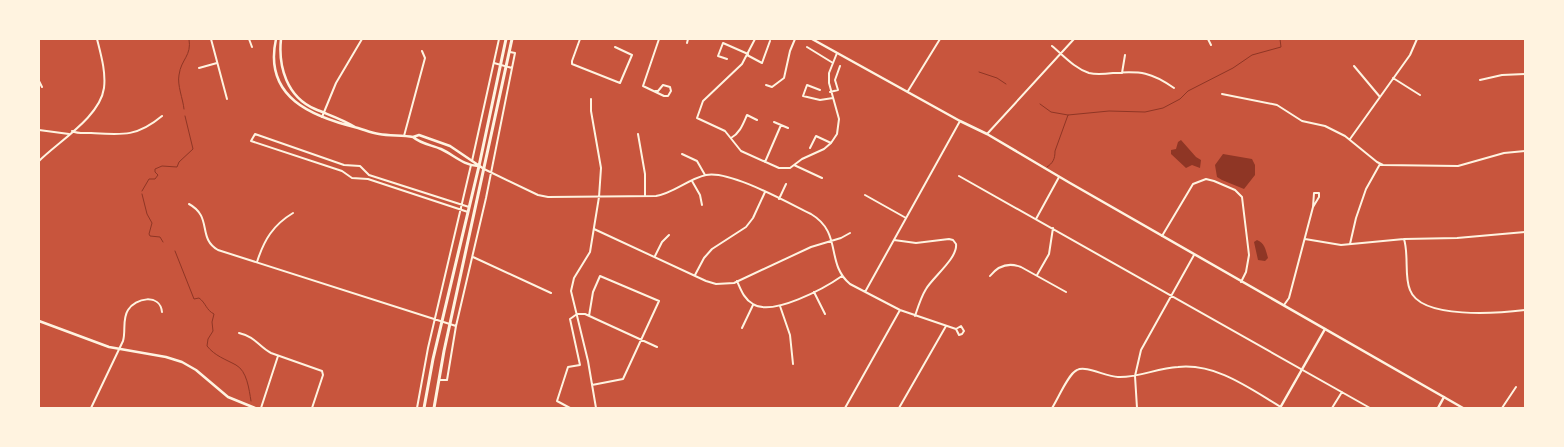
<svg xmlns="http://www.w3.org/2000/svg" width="1564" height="447" font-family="'Roboto Condensed',sans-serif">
<rect width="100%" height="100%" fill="#c8553d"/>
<path fill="#8f3625" d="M1181,140L1196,157L1201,160L1200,168L1192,165L1186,168L1171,154V150L1176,149L1178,142Z
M1223,154L1252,159L1255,165V175L1244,189L1222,180L1217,177L1215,165Z
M1257,240C1265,243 1266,251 1268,258L1265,261L1258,260L1254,242Z"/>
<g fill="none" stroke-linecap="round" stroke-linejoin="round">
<path stroke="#8f3625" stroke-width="1" d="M979,72L997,78L1006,84
M1040,104L1051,112L1068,115
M184,109C183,99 177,85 179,75C181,59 192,56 189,39
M1047,167C1053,163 1055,159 1055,151L1068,115L1109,111L1145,112L1163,108L1180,99L1188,91L1233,68L1252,55L1281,47L1280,39
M142,191L149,179H155L158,175L155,172V169L162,166L177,167L179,162L193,149L185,116
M142,194L147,214L152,223L149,234L150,236L160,237L163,242
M175,251L194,299L199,298C206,303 206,310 214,314L212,322L213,331L208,339L207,346C215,356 225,359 236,365C247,371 249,389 251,401"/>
<path stroke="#fff3e0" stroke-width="2" d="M211,39L227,99
M249,39L252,47
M580,39L572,61V64L620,83L632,55L615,47
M755,39L742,64L703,101L697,118L725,131L741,151L779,168H790L802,159L824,149L831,143L837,134L839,119L829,83V73L837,53
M1208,39L1211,45
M687,43L688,39
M1052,46C1063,55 1074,68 1089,73C1097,75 1105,74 1113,73C1141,71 1151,72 1174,88
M807,47L833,63
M747,55L762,63L770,41
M727,59L718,56L723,43L748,54
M494,63L512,68
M1354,66L1380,97
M199,68L217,63
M1122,73L1125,55
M1393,78L1420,95
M1480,80L1502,75L1525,74
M39,81L42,87
M766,85L772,87L784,78L790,51L795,39
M820,90L807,85L803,96L820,100L833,98
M655,91H658L663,85L670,87L671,91L668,96H664L643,86L659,39
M908,91L940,39
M830,92L838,90L835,80L840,66
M1222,94L1277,105L1302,121L1325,126L1345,136L1377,162L1383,165L1458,166L1504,153L1525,151
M591,99V111L601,168L599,197L590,252L574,278L571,291L588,361L596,408
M322,117L336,83L362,39
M774,122L788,128
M39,130L69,134
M72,131C78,134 85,133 91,133C122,135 137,137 162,116
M638,134L645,174V196
M987,134L1074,39
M404,136L425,58L422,51
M731,138C740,133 743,124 747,115L757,120
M1350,139L1410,55L1417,39
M810,148L816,136L831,143
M682,154L697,161L705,175
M39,161C59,141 100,117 104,88C106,72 101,55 97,39
M472,161L499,39
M765,162L781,125
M794,165L822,178
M484,169L538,195L548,197L656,196C674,193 688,179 706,175C730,170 788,203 811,214C843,233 825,263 850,284L900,310L956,329L959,335L962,334L964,331L961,326L956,329
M959,176L1370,408
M692,181L700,195L702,205
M865,195L906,218
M779,199L786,184
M189,204C213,217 197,238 218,250L456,326
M468,212L368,179L352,178L342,171L251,141L255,134L344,165L360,166L369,175L469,207
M1036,219L1059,177
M594,229L706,281L716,284L734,283L811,247L841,238L850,233
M1162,236L1193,184L1206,179L1214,181L1235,190L1242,197L1249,255L1246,272L1241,282
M1305,239L1341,245L1404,239L1457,238L1525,232
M1404,239C1409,255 1404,277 1410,290C1421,320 1500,313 1525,310
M894,240L916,243L949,239L953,240L956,244C958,258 933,277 926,289C921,297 918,307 915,316
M1350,244L1356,218L1366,189L1380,164
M655,256L662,242L669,235
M473,257L551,293
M257,262C264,240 273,225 293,213
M695,275L704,258L712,249L746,227L753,218L765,192
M1037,275L1049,254L1053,228
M990,276C998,266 1008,262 1021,267L1066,292
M737,281C741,290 744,299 753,304C772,317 825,288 842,276
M814,292L825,314
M865,292L960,121
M1284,305L1289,298L1313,207L1319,197V193H1314L1313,207
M780,306L790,335L793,364
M589,316L593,292L600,276L659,301L623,379L592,385
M742,328L753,305
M239,333C256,337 258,346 271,353L322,371L323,375L312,408
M439,380H447L456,326L486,198L515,53L510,52
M91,408L123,341C126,331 122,319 128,310C135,298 160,293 162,312
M261,408L278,356
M417,408L428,348L471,165
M570,408L557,401L568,367L580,365L570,319L577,314H585L657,347
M845,408L900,310
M899,408L946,326
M1052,408C1058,399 1068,374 1077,370C1086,365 1106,377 1118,377C1138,378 1157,368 1178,367C1216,363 1249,388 1281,407
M1137,408L1135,376L1141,350L1194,255
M1332,408L1342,392
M1502,408L1516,387"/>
<path stroke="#fff3e0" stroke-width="2.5" d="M276,39C263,98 313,117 358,128C365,130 372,133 379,134C390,136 402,135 413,137L419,135L450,146L484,169
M281,39C278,67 287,97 315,109C329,115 342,119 355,127
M413,137C421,144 432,145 441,149C454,155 463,165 478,166
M1280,408L1325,329
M1438,408L1444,397"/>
<path stroke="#fff3e0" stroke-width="2.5" d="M812,39L960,121L987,134L1070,183L1463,408
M39,321L109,347L166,357L182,362L196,370L228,397L255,408"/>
<path stroke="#fff3e0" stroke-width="3" d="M424,408L433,359L479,166L506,39
M434,408L444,351L512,39"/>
</g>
<rect width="1564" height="447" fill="none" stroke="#fff3e0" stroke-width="80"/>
</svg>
